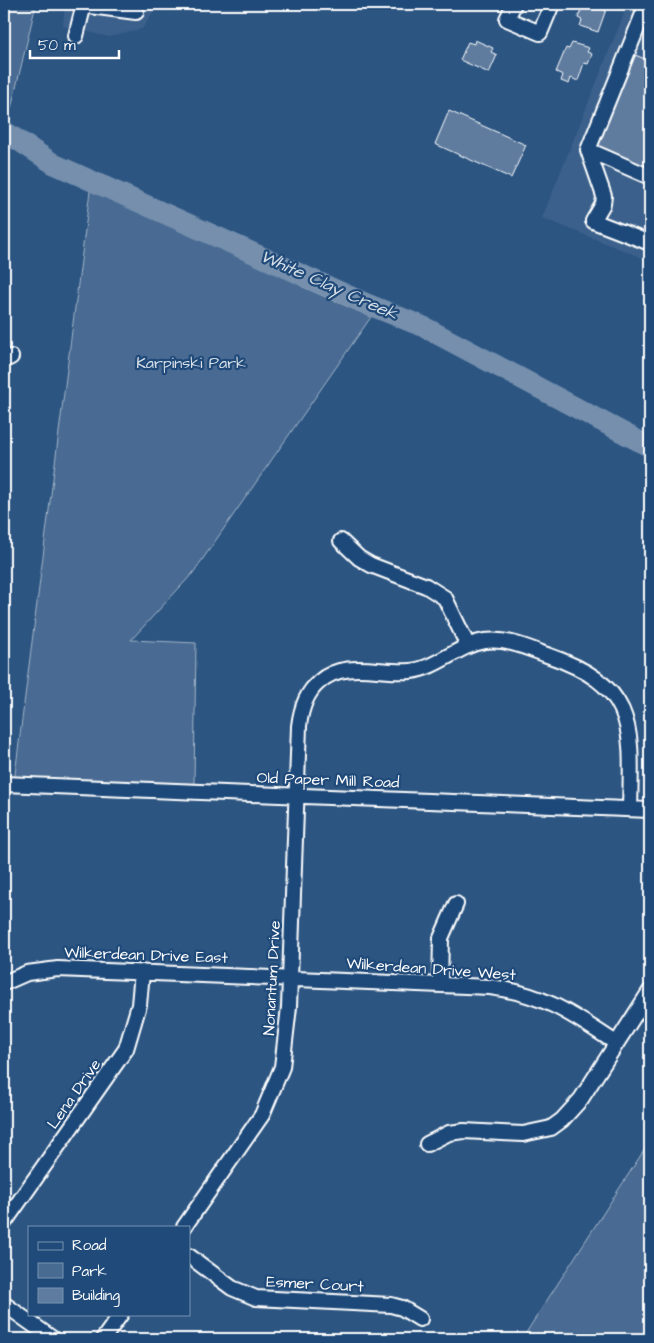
<svg xmlns="http://www.w3.org/2000/svg" width="654" height="1343" font-family="'Architects Daughter',sans-serif">
<rect width="100%" height="100%" fill="#2c5582"/>
<filter id="ink" filterUnits="userSpaceOnUse"><feTurbulence type="fractalNoise" baseFrequency=".02" numOctaves="2"/><feDisplacementMap in="SourceGraphic" scale="10" xChannelSelector="R" yChannelSelector="G"/><feConvolveMatrix kernelMatrix="1 2 1 2 8 2 1 2 1" color-interpolation-filters="sRGB"/></filter>
<g filter="url(#ink)">
<path fill="#3b618b" d="M65,4H159L142,29L109,37L63,26Z
M628,4H650V261L542,218Z"/>
<path fill="#486b92" stroke="#a4b5c8" d="M4,4H36L8,121L4,118Z
M90,191L220,242L256,258L303,287L371,317L193,573L131,640L196,643L194,784L14,782Z
M650,1141V1339H522Z"/>
<g fill="none" stroke-linecap="round" stroke-linejoin="round">
<path stroke="#748fad" stroke-width="21" d="M4,131L54,164L367,304L424,327L650,447"/>
</g>
<path fill="#5e7c9f" stroke="#fff" d="M583,4H608L598,32L580,26L582,20L578,18Z
M475,40L493,48L491,52L497,55L489,73L460,60L468,42L474,44Z
M572,43L589,48L587,52L592,54L588,64L584,63L578,81L571,78L569,84L561,81L563,75L556,72L566,48L569,49Z
M635,55L650,61V168L598,147Z
M449,111L526,145L511,178L435,144Z"/>
<g fill="none" stroke-linecap="round" stroke-linejoin="round">
<g stroke="#fff" stroke-width="18">
<path id="minor" d="M85,4L90,6L136,12
M514,4L507,19L540,33L552,4
M647,4L588,150L604,196L603,204L593,221L650,243
M76,36L84,4
M588,150L650,177
M4,360L11,357
M341,541L359,558L371,565L426,586L445,598L468,646
M4,784L650,810
M4,983L27,973L58,969L490,987C544,994 572,1014 616,1043
M440,984L441,938L456,904
M427,1144L449,1133L464,1131L523,1134L551,1128L562,1120L581,1099L650,991
M4,1223L126,1049L139,1005L142,972
M184,1227L262,1115L282,1067L289,1007L299,726C301,709 306,693 319,682C344,659 381,674 411,671C438,668 458,645 485,641C506,638 528,648 547,655C637,686 632,726 630,809
M189,1256L232,1288L256,1298L391,1305L402,1308L420,1319
M4,1304L53,1339
M103,1339L121,1314"/>
</g>
<use href="#minor" stroke="#1f4a7a" stroke-width="14"/>
</g>
</g>
<g text-anchor="middle" dominant-baseline="central" stroke-width="4.5" stroke-linejoin="round" paint-order="stroke">
<g font-size="16" fill="#dae1e9" stroke="#1f4a7a">
<text x="191" y="363">Karpinski Park</text>
</g>
<g font-size="16" fill="#fff" stroke="#1f4a7a">
<text transform="translate(328 780) rotate(2)">Old Paper Mill Road</text>
<text transform="translate(146 955) rotate(2)">Wilkerdean Drive East</text>
<text transform="translate(431 969) rotate(4)">Wilkerdean Drive West</text>
<text transform="translate(272 978) rotate(-87)">Nonantum Drive</text>
<text transform="translate(74 1094) rotate(-55)">Lena Drive</text>
<text transform="translate(315 1284) rotate(3)">Esmer Court</text>
</g>
<g font-size="18" font-style="italic" fill="#d5dde6" stroke="#1f4a7a">
<text transform="translate(329 285) rotate(24)">White Clay Creek</text>
</g>
</g>
<rect width="654" height="1343" fill="none" stroke="#1f4a7a" stroke-width="20"/>
<rect x="10" y="10" width="634" height="1323" fill="none" stroke="#fff" stroke-width="2" filter="url(#ink)"/>
<rect x="28" y="1226" width="162" height="90" fill="#1f4a7a" stroke="#7992af"/>
<rect x="38" y="1242" width="25" height="8" fill="#1f4a7a" stroke="#7992af"/>
<text x="72" y="1250" font-size="15" fill="#ffffff">Road</text>
<rect x="38" y="1263" width="25" height="15" fill="#486b92" stroke="#7992af"/>
<text x="72" y="1276" font-size="15" fill="#ffffff">Park</text>
<rect x="38" y="1288" width="25" height="15" fill="#5e7c9f" stroke="#7992af"/>
<text x="72" y="1300" font-size="15" fill="#ffffff">Building</text>
<path d="M30 50v8h89v-8" fill="none" stroke="#ffffff" stroke-width="2.5"/>
<text x="38" y="50" font-size="15" fill="#ffffff" stroke="#1f4a7a" stroke-width="4" paint-order="stroke">50 m</text>
</svg>
